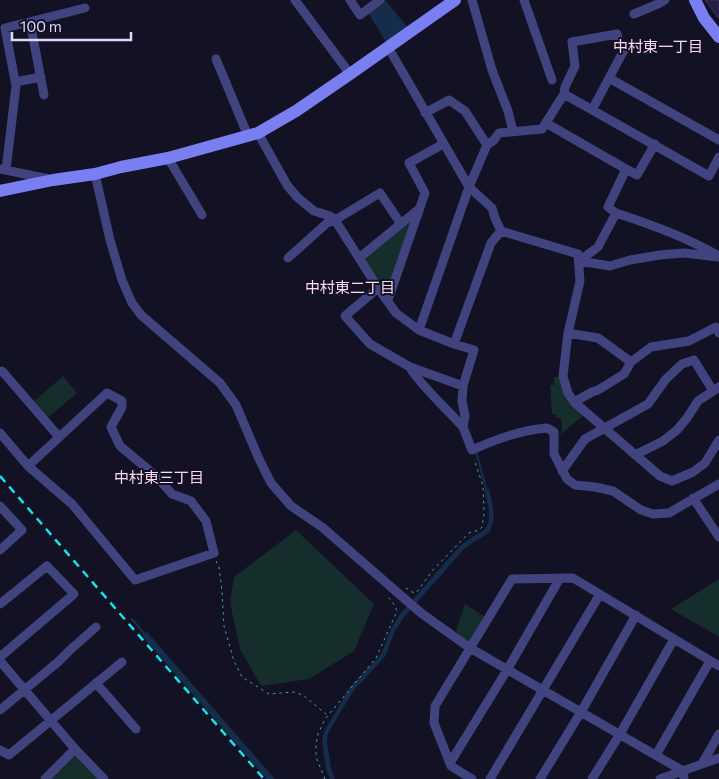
<svg xmlns="http://www.w3.org/2000/svg" width="719" height="779" font-family="Commissioner,'Noto Sans JP',sans-serif">
<rect width="100%" height="100%" fill="#131124"/>
<path fill="#152d2b" d="M417,212L387,297L362,259Z
M63,376L77,393L46,419L32,403Z
M554,377H560L585,414L560,435L562,429L561,418H557L555,414H552L550,385H554Z
M296,530L374,604L354,651L309,679L261,686L240,649L230,603L234,577Z
M719,579V637L671,609Z
M465,604L485,617L470,645L460,637L456,630Z
M75,752L101,779H48Z"/>
<path fill="#152d4a" d="M383,0H385L410,30L388,45L367,11Z
M489,489C492,502 498,521 488,533C484,537 478,539 474,542C470,544 467,547 464,549L404,617L395,631L385,657L354,690L328,733L327,741L331,768L335,779H330L326,769L322,741L324,732L350,687L381,654L391,629L400,614L460,546C465,542 469,539 474,536C477,534 482,532 484,530C494,520 487,501 484,490Z
M147,632L275,779H267L142,636Z"/>
<g fill="none" stroke-linecap="round" stroke-linejoin="round">
<path stroke="#152d4a" stroke-width="2.5" d="M476,452L487,492
M132,619L147,637"/>
</g>
<path fill="#241f43" stroke="#3b336d" d="M705,0H719V19Z"/>
<g fill="none" stroke-linecap="round" stroke-linejoin="round">
<path stroke="#3cac9d" stroke-width="1" stroke-dasharray="2.5 4" stroke-linecap="butt" d="M216,561L219,567L222,591L224,626L234,661L242,677L269,694L293,692L303,695L327,715
M406,588L412,592L416,593L433,570L469,533L479,530L482,527L484,514L483,486L474,459
M325,779L316,757V745L318,734L325,719L376,658L397,611L392,601L386,595"/>
<path stroke="#41437e" stroke-width="9" d="M295,0L350,74
M350,0L360,15L380,0
M472,0L492,70L508,111L513,131
M524,0L552,80
M634,14L660,3L665,0
M30,22L44,95
M388,47L469,187L492,208L495,218L501,231L578,254L580,281L568,333L563,376L568,393L574,402L660,476L672,481L693,472L705,463L719,440
M216,59L248,136
M609,78L719,140
M15,82L41,77
M564,94L709,176L719,157
M425,113L449,100L465,111L487,145
M546,123L626,169
M258,133L287,185L297,197L314,211L330,216L335,220L378,288L396,313L419,330L454,344L491,243L501,231
M168,158L202,215
M0,169L49,179
M6,170L16,86L5,28L85,8
M95,174L110,240L122,280L132,303L141,315L220,383L236,405L259,459L271,483L291,506L322,527L421,613L470,648L683,771L684,779
M616,213C650,224 686,237 717,255
M288,258L327,223L335,220L380,193L401,224
M359,258L419,209
M579,261L598,247L616,213L608,207L626,169L637,175L655,144
M579,261L610,266L630,260L660,255L684,253L718,257
M378,288L345,316L370,344L410,367L463,386
M388,300L425,193L409,163L443,144
M419,330L469,187L487,145L494,140L499,133L542,129L564,94L565,87L575,66L572,42L617,34L620,46L624,50L592,110
M568,333L598,338L631,362
M454,344L474,350L463,386L462,401L465,416L463,427L472,450C496,439 520,430 547,428L554,432V454L567,479L575,485L595,487L613,491L641,510L653,514L669,513L719,484
M410,368C425,390 445,407 463,427
M0,372L2,371L59,437
M107,393L122,401V407L111,427L120,446L156,476L172,494L191,501L206,521L214,553L135,580L72,504L28,466Z
M574,402L592,392L598,390L624,374L631,362L651,347L689,341L716,327L719,333
M0,433L28,466
M635,455L663,441L677,430L687,418L698,401L719,387
M562,471L585,439L648,404L666,379L682,364L694,360L713,391
M693,498L719,537
M0,506L22,530L0,550
M0,604L47,566L74,594L0,657
M0,661L75,749L104,779
M96,683L136,729
M0,710L58,662L70,650L96,627
M0,750L9,755L122,662
M656,755L710,661
M450,763L507,670L560,578
M702,764L719,734
M45,779L75,749
M472,779L451,766L434,723L435,706L512,579L573,578L719,666
M490,779L600,594
M540,779L581,712L636,615
M592,779L620,734L674,639
M660,779L719,758"/>
<path stroke="#797ef1" stroke-width="12" d="M695,0L704,18L719,37
M0,191L53,180L95,174L121,167L168,158L258,133L296,111L350,74L455,0"/>
<path stroke="#18e1e8" stroke-width="2.5" stroke-dasharray="8 6" stroke-linecap="butt" d="M0,476L264,779"/>
</g>
<g text-anchor="middle" dominant-baseline="central" stroke-width="4" stroke-linejoin="round" paint-order="stroke">
<g font-size="15" fill="#fbdaf1" stroke="#131124">
<text x="658" y="46">中村東一丁目</text>
<text x="350" y="287">中村東二丁目</text>
<text x="159" y="477">中村東三丁目</text>
</g>
</g>
<path d="M12 32v8h119v-8" fill="none" stroke="#dad8fb" stroke-width="2.5"/>
<text x="20" y="32" font-size="15" fill="#dad8fb" stroke="#131124" stroke-width="4" paint-order="stroke">100 m</text>
</svg>
